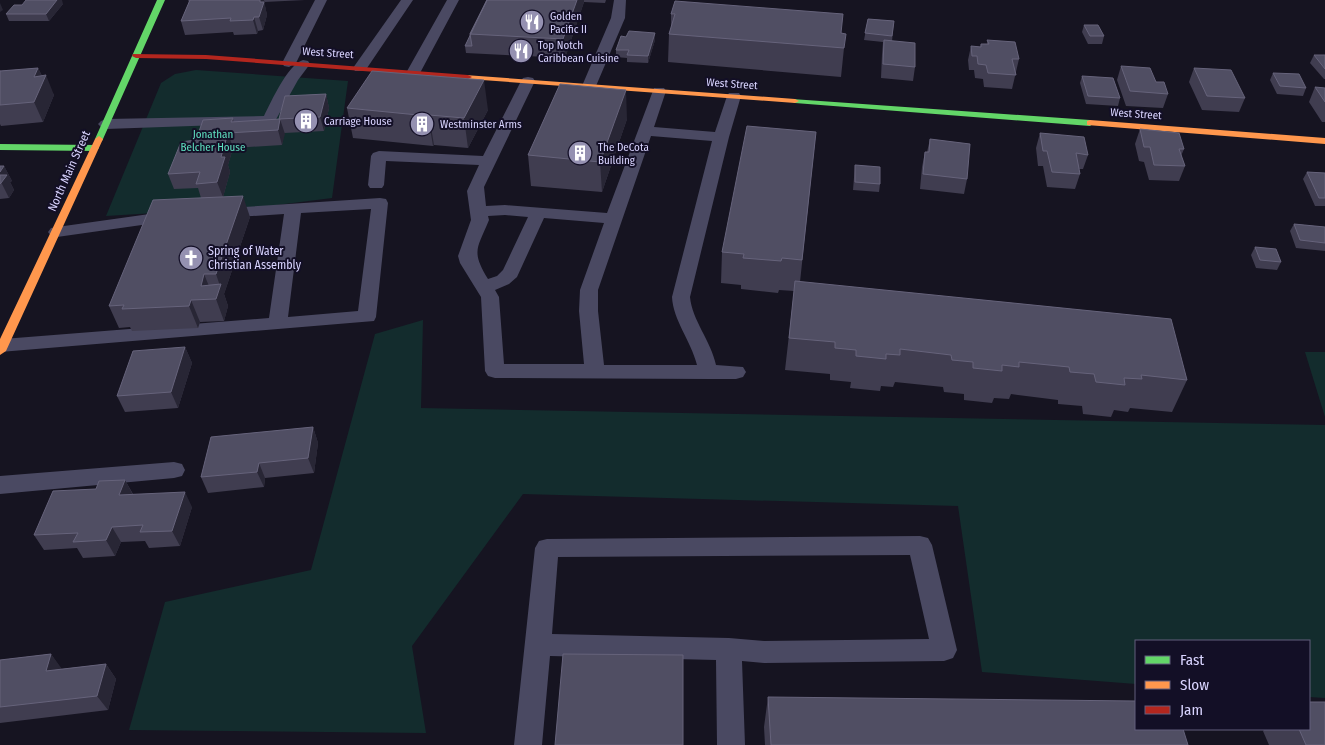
<svg xmlns="http://www.w3.org/2000/svg" width="1325" height="745" font-family="'Fira Sans Condensed',sans-serif">
<rect width="100%" height="100%" fill="#161421"/>
<path fill="#132c2d" d="M196,70L348,81L332,198L269,206L106,216L161,83L175,74Z
M423,320L421,408L1325,425V698L1309,697V641H1136V684L982,672L958,506L523,494L412,646L426,733L129,730L165,602L311,570L375,334Z
M1305,352H1325V417Z"/>
<g fill="none" stroke-linecap="round" stroke-linejoin="round">
<path fill="#4a4962" fill-rule="evenodd" d="M315,0H327L296,63L289,67L284,66L282,63Z
M401,0H413L365,71H355L353,68Z
M447,0H459L420,73L418,76H408L406,73Z
M614,0H626L625,18L596,86L594,89H584L582,86L611,18Z
M303,60L308,61L310,64L298,80L274,123L106,129L101,127L98,124L101,121L106,119L264,116C271,102 288,64 303,60Z
M528,77L533,78L535,81L484,187L486,206L505,205L607,213L654,88H664L666,91L654,127L715,132L727,96L729,93H739L741,96L729,137L690,297C692,320 711,341 716,365L743,367L746,372L743,377L736,379H708L495,378L488,376L485,371L481,297L460,263L458,256L471,220L467,191L479,165L386,161L384,185L382,188H370L368,185L371,156L373,153L379,151L483,156L521,81L523,78ZM651,136L712,141L672,297C673,320 691,341 697,365H604L598,311V290ZM505,215L528,217L503,270L497,276L488,279C471,251 477,249 489,220L488,216ZM544,218L604,223L580,290L579,311L584,364H504L499,297L495,290L509,284L517,277Z
M380,198L386,199L388,203L376,317L374,321L0,352V340L3,339L269,318L284,214L220,218L214,217L212,213L214,209ZM371,209L358,311L288,317L301,213Z
M171,211L177,212L180,216L177,220L57,237L51,236L48,232L51,228L57,227Z
M174,462L182,464L185,470L182,476L174,478L0,494V476Z
M920,536L928,538L932,545L957,650L953,658L944,661L764,663L742,661L745,745H717L716,660L550,656L542,745H514L535,548L539,541L547,539ZM910,555L929,639L764,641L729,638L552,634L558,557Z"/>
<path fill="#63d668" fill-rule="evenodd" d="M157,0H165L103,139L102,141H96L95,139Z
M792,99L1090,120L1094,123L1090,126L795,103L791,101Z
M0,144L95,145L99,148L95,151L0,150Z"/>
<path fill="#ff974d" fill-rule="evenodd" d="M465,75L795,99L799,101L795,103L468,79L464,77Z
M1090,120L1325,138V144L1087,125V121Z
M99,136L103,139L6,351L0,355V339L95,139Z"/>
<path fill="#b3261e" fill-rule="evenodd" d="M133,54L206,55L468,75L472,77L468,79L206,59L136,58L132,56Z"/>
</g>
<path fill="#403d50" d="M188,0H305L264,2L267,15L263,30L258,31L257,34L234,35L233,32L185,35L181,21L189,2Z
M487,0H606L605,3L584,2L565,58L466,53L465,46Z
M63,4L49,21H9L6,14Z
M671,14L841,33L844,48L841,77L668,62L669,34L671,28Z
M868,19L894,21L892,41L915,67L913,81L881,78L882,54L883,42L864,40Z
M1084,25L1104,36L1102,44H1088L1082,32Z
M655,40L648,63L627,62V58L616,57V50Z
M987,40L1019,59L1012,89L984,87L983,79L975,78L974,70H969L968,60L971,46L980,47L981,44H987Z
M1314,55H1325V79H1324L1310,63Z
M1121,66L1156,82L1168,94L1163,108L1126,106L1117,80Z
M38,68L42,76L54,95L43,122L1,126L0,124V70L1,71Z
M1194,68L1245,98L1239,112L1202,110L1189,82Z
M1273,73L1306,88L1303,96L1277,94L1270,80Z
M1082,76L1120,98L1118,106L1086,104L1080,83Z
M1315,87L1325,88V122H1322L1309,102Z
M326,94L329,108L324,131L284,133L282,145L233,148L228,165L230,172L223,197L250,217L224,294L228,306L224,321L200,322L198,328L132,331L130,327L119,328L109,306L201,198L198,188L174,189L168,174L196,140L233,118L234,122L279,120V119Z
M347,108L488,110L468,148L434,145L433,146L353,138Z
M627,119L602,192L531,186L528,155Z
M1140,129L1184,149L1181,156L1185,166L1179,181L1149,180L1144,162L1139,161L1135,144Z
M816,132L800,282L1187,380L1172,412L1130,408L1128,412L1114,410L1111,417L1083,414L1082,406L1058,404V400L1011,394L1009,399L994,398L992,403L964,400V394L944,392L943,387L895,382L893,387L881,386L880,391L850,388L851,382L830,380V374L785,370L794,291L779,290L778,293L741,289V285L721,283L722,252Z
M1040,133L1088,155L1083,169H1079L1080,174L1075,189L1047,187L1043,166H1038L1036,148Z
M930,139L967,179L964,194L920,189L922,167L925,152H927Z
M855,165L880,184L879,192L853,190Z
M0,166H4L12,181L10,182L14,190L9,198L0,199Z
M1307,172L1325,173V206H1315L1303,179Z
M1294,224L1325,227V251L1296,248L1290,231Z
M1255,247L1281,262L1277,270L1256,268L1251,255Z
M185,347L192,363L178,408L125,412L117,396Z
M313,427L318,443L314,473L265,478L264,487L208,493L201,477Z
M125,480L133,494L192,507L180,546L149,548L145,541L121,542L115,556L83,558L77,548L44,550L34,535L96,489Z
M51,654L61,669L106,664L116,679L108,710L0,723V660Z
M768,697L1188,745H765L764,727Z
M1265,729H1309L1325,745H1269L1263,731Z"/>
<path fill="#282635" d="M57,0H62L63,4L49,21L46,14Z
M260,0H264L267,15L263,30L259,17Z
M577,0H584V2L565,58L563,39Z
M0,3L3,10L0,12Z
M254,17L258,31L257,34L253,20Z
M655,33V40L648,63V56Z
M38,68L44,80L46,75L54,95L43,122L34,102V77Z
M484,80L488,110L468,148L464,118Z
M626,90L627,119L602,192L600,162Z
M326,94L329,108L324,131L320,117Z
M429,115L434,145L433,146L428,116Z
M280,119L285,134L282,145L278,130Z
M228,133L233,148L228,165L230,172L223,197L217,182L221,157Z
M4,166L12,181L10,182L14,190L9,198L0,180V172Z
M243,196L250,217L224,294L228,306L224,321L216,299L220,286L216,274Z
M204,274L213,296L201,286Z
M191,300L200,322L198,328L189,306Z
M185,347L192,363L178,408L171,392Z
M313,427L318,443L314,473L308,458Z
M259,463L265,478L264,487L257,472Z
M125,480L133,495H119Z
M185,492L192,507L180,546L172,531Z
M112,527L121,542L115,556L106,540Z
M51,654L62,669L46,671Z
M106,664L116,679L108,710L97,696Z"/>
<path fill="#504e63" stroke="#66637b" d="M26,0H57L46,14H6L14,5H22Z
M190,0H260V2H264L259,17H254L253,20L230,21L231,18L181,21Z
M487,0H577L563,39L470,34Z
M487,0L470,34L472,46H465Z
M675,1L843,14L841,33L846,34L844,48L669,34L675,14H671Z
M868,19L894,21L892,36L865,33Z
M1084,25H1098L1104,36H1090Z
M629,31L655,33L648,56L627,55L629,50H616L621,36L626,37Z
M884,40L915,43V67L883,64Z
M987,40L1015,42L1019,59H1012L1016,75L988,73L986,65L978,64L977,56H972L971,46L981,47V44H989Z
M1314,55H1325V69Z
M1121,66L1150,68L1156,82H1164L1168,94L1130,91Z
M38,68L34,77L46,75L34,102L0,105V71Z
M1194,68L1231,70L1245,98L1207,96Z
M372,71L484,80L464,118L429,115L428,116L347,108Z
M1273,73L1299,74L1306,88L1280,86Z
M1082,76L1113,78L1120,98L1088,96Z
M560,84L626,90L600,162L528,155Z
M1315,87L1325,88V102Z
M326,94L320,117L279,119L285,96Z
M233,118L231,122L280,119L278,130L228,133L221,157H225L217,182L196,184L200,172L168,174L181,142L196,140L203,120Z
M747,126L816,132L802,260L782,258L781,261L743,258L744,254L722,252Z
M1140,129L1179,133L1184,149H1179L1185,166L1154,165L1150,147H1144Z
M1040,133L1084,137L1088,155L1076,153L1080,174L1052,172L1047,151H1043Z
M930,139L970,144L967,179L923,174L925,152H929Z
M855,165L880,167V184L855,182Z
M0,166H4L0,172Z
M1307,172L1325,173V198H1319Z
M0,175H7L1,183L0,184Z
M243,196L216,274H204L201,286L221,284L216,299L191,300L189,306L122,309L124,305L109,306L153,200Z
M1294,224L1325,227V243L1300,240Z
M1255,247L1276,249L1281,262L1260,260Z
M795,281L1171,319L1187,380L1141,375L1142,379L1124,378L1125,385L1096,382L1094,374L1070,372L1069,367L1019,362V367L1002,365V371L973,368V362L952,360L951,355L900,349V355L886,354V359L856,356V350L835,348V342L789,338Z
M185,347L171,392L117,396L133,351Z
M313,427L308,458L259,463L257,472L201,477L211,437Z
M125,480L119,495L185,492L172,531L140,532L143,525L112,527L106,540L73,542L78,533L34,535L53,491L96,489L99,481Z
M51,654L46,671L106,664L97,696L0,707V660Z
M563,654L683,655V745H555Z
M768,697L1136,701V729H1183L1188,745H771Z
M1309,702H1325V745H1306L1299,729H1309Z"/>
<defs>
<g id="restaurant-disc" transform="scale(1.25)"><circle r="9.5" fill="#9591b1" stroke="#130f26"/><path d="M-5-6h1v4h1v-4h1v4h1v-4h1v5L-1.5 .5V6h-2V.5L-5-1ZM5-6V6H3V1.5H1.5Q1.5-4 5-6Z" fill="#fff"/></g>
<g id="building-disc" transform="scale(1.25)"><circle r="9.5" fill="#9591b1" stroke="#130f26"/><path d="M-4-6H4V6H1V3H-1V6H-4ZM-2.5-4.3h1.7v1.8h-1.7ZM.8-4.3h1.7v1.8H.8ZM-2.5-1h1.7V.8h-1.7ZM.8-1h1.7V.8H.8Z" fill="#fff"/></g>
<g id="church-disc" transform="scale(1.25)"><circle r="9.5" fill="#9591b1" stroke="#130f26"/><path d="M-1.2-6h2.4v3.5h3.3v2.4h-3.3V6h-2.4V-.1h-3.3v-2.4h3.3Z" fill="#fff"/></g>
</defs>
<g fill-rule="evenodd">
<use href="#restaurant-disc" x="532" y="22"/>
<use href="#restaurant-disc" x="521" y="51"/>
<use href="#building-disc" x="306" y="121"/>
<use href="#building-disc" x="422" y="124"/>
<use href="#building-disc" x="580" y="153"/>
<use href="#church-disc" x="191" y="258"/>
</g>
<g text-anchor="middle" dominant-baseline="central" stroke-width="4" stroke-linejoin="round" paint-order="stroke">
<g font-size="11" fill="#d9d4ff" stroke="#130f26" text-anchor="start">
<text x="550" y="16">Golden<tspan x="550" dy="13">Pacific II</tspan></text>
<text x="538" y="45">Top Notch<tspan x="538" dy="13">Caribbean Cuisine</tspan></text>
<text x="324" y="121">Carriage House</text>
<text x="440" y="124">Westminster Arms</text>
<text x="598" y="147">The DeCota<tspan x="598" dy="13">Building</tspan></text>
</g>
<g font-size="11" fill="#d9d4ff" stroke="#130f26">
<text transform="translate(328 53) rotate(4)">West Street</text>
<text transform="translate(732 84) rotate(4)">West Street</text>
<text transform="translate(1136 114) rotate(4)">West Street</text>
</g>
<g font-size="11" fill="#5fe0c0" stroke="#130f26">
<text x="213" y="134">Jonathan<tspan x="213" dy="13">Belcher House</tspan></text>
</g>
<g font-size="12" fill="#d9d4ff" stroke="#130f26">
<text transform="translate(69 171) rotate(-66)">North Main Street</text>
</g>
<g font-size="12" fill="#d9d4ff" stroke="#130f26" text-anchor="start">
<text x="208" y="251">Spring of Water<tspan x="208" dy="14">Christian Assembly</tspan></text>
</g>
</g>
<rect x="1135" y="640" width="175" height="90" fill="#130f26" stroke="#625e7d"/>
<rect x="1145" y="656" width="25" height="8" fill="#63d668" stroke="#625e7d"/>
<text x="1180" y="665" font-size="15" fill="#d9d4ff">Fast</text>
<rect x="1145" y="681" width="25" height="8" fill="#ff974d" stroke="#625e7d"/>
<text x="1180" y="690" font-size="15" fill="#d9d4ff">Slow</text>
<rect x="1145" y="706" width="25" height="8" fill="#b3261e" stroke="#625e7d"/>
<text x="1180" y="715" font-size="15" fill="#d9d4ff">Jam</text>
</svg>
